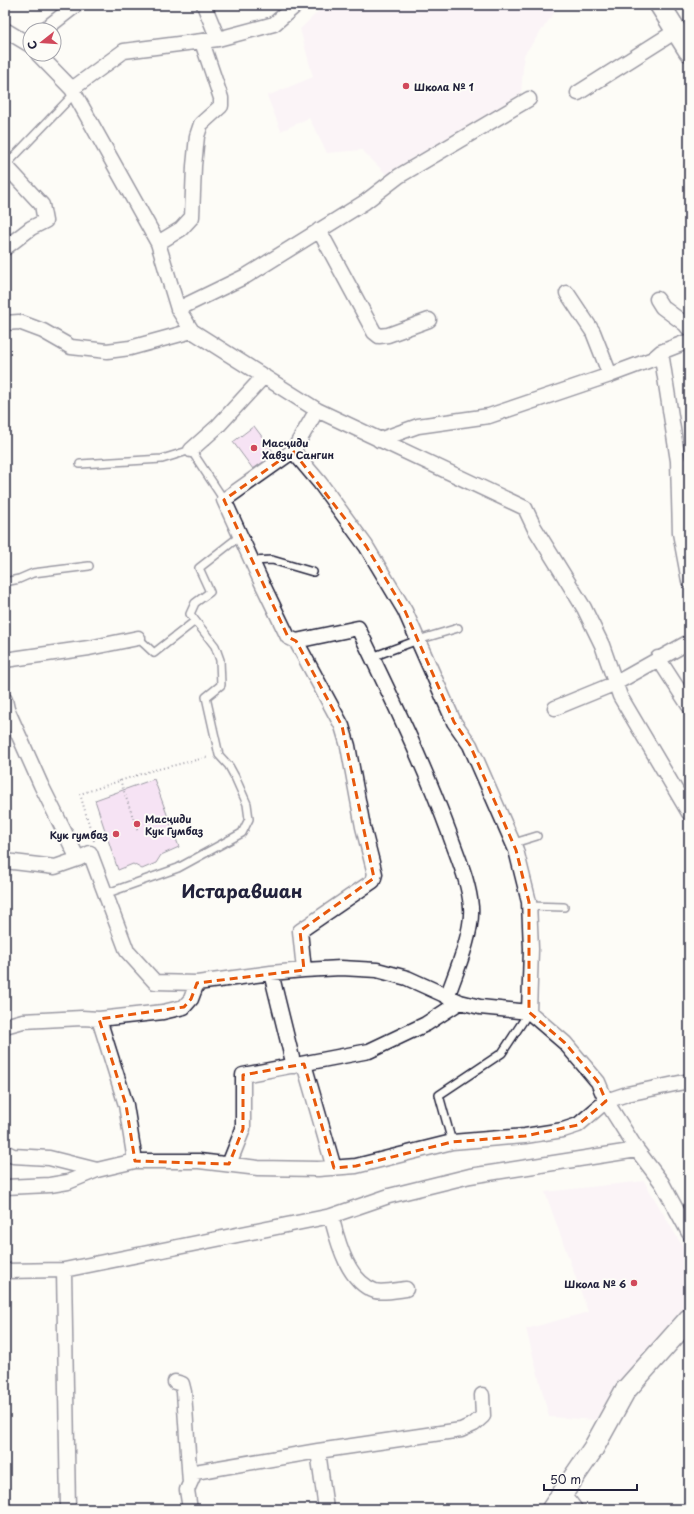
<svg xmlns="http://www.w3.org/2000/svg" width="694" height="1514" font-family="'Playpen Sans',sans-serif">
<rect width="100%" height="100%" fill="#fdfcf7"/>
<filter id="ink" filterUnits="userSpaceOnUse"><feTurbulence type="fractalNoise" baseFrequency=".025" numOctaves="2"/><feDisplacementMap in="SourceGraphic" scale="8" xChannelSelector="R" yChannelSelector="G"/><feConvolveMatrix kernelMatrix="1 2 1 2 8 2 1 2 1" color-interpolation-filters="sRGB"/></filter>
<g filter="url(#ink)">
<path fill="#f8ecf5" d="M325,5H556L554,13L524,55L521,95L421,157L387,175L362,150L327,153L309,118L281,131L267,96L313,77L300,29Z
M644,1181L689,1257V1310L650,1347L595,1420L549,1417L526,1329L588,1312L545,1192Z"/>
<path fill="#eec6ef" stroke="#22223b" d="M254,426L275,454L253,469L233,442Z
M154,779L179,847L161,855L156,863L142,869L133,864L118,870L95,800Z"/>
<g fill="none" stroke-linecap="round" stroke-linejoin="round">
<g stroke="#22223b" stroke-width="10">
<path id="lane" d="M5,166L74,94
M80,464L162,459L191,450L224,500
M251,561L272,560L313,572
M5,582L19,579L33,573L89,566
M138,638L154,653L195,621
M372,657L418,640L458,628
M514,843L537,836
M105,894L178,868L242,833L249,819L247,804L235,777L229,766L219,755L206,697L221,685L220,660L215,646L190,614L195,603L210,592L199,568L240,536
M529,906L564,907
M452,1142L439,1095L502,1053L529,1012"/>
</g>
<g stroke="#22223b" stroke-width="17">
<path id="street" d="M204,5L218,39
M5,30L30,45
M44,30L76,5
M38,54L72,89L158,243L178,309L192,331L317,410L525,508L534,527L584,608L602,645L620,696L689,813
M72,89L124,51L218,39L274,24L296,5
M578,93L676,31
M319,230L374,332L379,336L388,335L429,320
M158,243L181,229L192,217L194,166L197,136L201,124L221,106V98L202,42
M5,248L31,228L45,221L42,205L6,166
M567,293L593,332L610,375
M657,299L662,307L685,324L689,329
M178,309L246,276L365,202L399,176L529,99
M5,323L19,322L43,331L71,347L107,351L130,348L192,331
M661,352L678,461L680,533L689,581
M379,440L418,426L489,416L610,375L653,359L661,352L689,341
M191,450L218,426L264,376
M293,451L320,483L366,546L405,611L454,722L470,745L516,850L529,902L531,949L529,1012
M296,641L358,628C391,696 424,764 450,835C458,858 469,882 471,907C473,933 456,972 447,997
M658,658L689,706
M5,660L89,648L138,638
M5,700L7,709L41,785L78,859
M555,708L616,683L689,642
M5,861L55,867L78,859L90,853L127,951L155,982L197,983L271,973L304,970L341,968L377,970L407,978L460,1002L480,1007L529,1012L565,1043L598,1082L606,1101L637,1150L662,1183L689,1233
M304,970L300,931L373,881L375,874L363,827L348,746L342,726L296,641L288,637L260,579L224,500L293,451L317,410
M271,973L294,1066
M99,1019L126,1105L135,1161
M5,1026L23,1021L82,1018L99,1019L163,1012L184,1007L191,999L197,983
M304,1064L334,1168
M5,1152L13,1156L49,1158L97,1170L135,1161H199L258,1168L318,1169L356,1166L452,1142L525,1136L563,1130L578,1125L606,1101L627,1094L689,1081
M229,1164L243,1129V1075L369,1051L426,1024L460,1002
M5,1187L50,1185L68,1182L97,1170
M331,1216C338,1242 347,1281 375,1291C382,1293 398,1290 406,1289
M64,1270L68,1509
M5,1271L64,1270L331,1216L389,1196L470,1176L637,1150
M175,1382L182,1384L184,1392L190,1483
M318,1451L326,1509
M563,1493L575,1509
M190,1509L187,1490L195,1472L318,1451L461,1430L474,1424L483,1416L482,1395"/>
</g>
<g stroke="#22223b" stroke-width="23">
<path id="secondary" d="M660,5L689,51
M552,1509L593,1449L625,1391L689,1319"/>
</g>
<path stroke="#22223b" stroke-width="2" stroke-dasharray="1 3" stroke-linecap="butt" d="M120,780L138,832
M94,841L80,794L150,771L209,757"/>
<use href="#lane" stroke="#fdfcf7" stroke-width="7"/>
<use href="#street" stroke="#fdfcf7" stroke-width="14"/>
<use href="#secondary" stroke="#fdfcf7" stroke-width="20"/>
</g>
</g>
<path d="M0 0H694V1514H0ZM293,451L366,546L405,611L454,722L470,745L516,850L529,902V1012L565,1043L598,1082L606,1101L578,1125L525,1136L452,1142L356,1166L334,1168L304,1064L243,1075V1129L229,1164L135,1161L126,1105L99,1019L184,1007L191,999L197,983L304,970L300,931L374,878L342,726L296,641L288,637L224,500Z" fill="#fdfcf7" fill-opacity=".55" fill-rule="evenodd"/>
<path fill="none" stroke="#e8590c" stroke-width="3" stroke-dasharray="8 5" stroke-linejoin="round" d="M293,451L366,546L405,611L454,722L470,745L516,850L529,902V1012L565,1043L598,1082L606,1101L578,1125L525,1136L452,1142L356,1166L334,1168L304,1064L243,1075V1129L229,1164L135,1161L126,1105L99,1019L184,1007L191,999L197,983L304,970L300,931L374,878L342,726L296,641L288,637L224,500Z"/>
<g fill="#d1495b" stroke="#fdfcf7" stroke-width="1.5">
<circle cx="406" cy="86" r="4"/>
<circle cx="254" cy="448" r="4"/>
<circle cx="137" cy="824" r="4"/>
<circle cx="116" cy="834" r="4"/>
<circle cx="634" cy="1283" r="4"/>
</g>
<g text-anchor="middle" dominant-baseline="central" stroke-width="4" stroke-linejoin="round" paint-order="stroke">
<g font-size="10" font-weight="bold" fill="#22223b" stroke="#fdfcf7" text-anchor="start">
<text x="414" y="86">Школа № 1</text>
<text x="262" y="442">Масҷиди<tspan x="262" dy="12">Хавзи Сангин</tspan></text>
<text x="145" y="818">Масҷиди<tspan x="145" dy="12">Кук Гумбаз</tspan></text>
<text x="108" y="834" text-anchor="end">Кук гумбаз</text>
<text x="626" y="1283" text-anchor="end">Школа № 6</text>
</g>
<g font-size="18" font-weight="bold" fill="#22223b" stroke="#fdfcf7">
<text x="242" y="890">Истаравшан</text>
</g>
</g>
<rect width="694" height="1514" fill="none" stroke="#fdfcf7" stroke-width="20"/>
<rect x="10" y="10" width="674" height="1494" fill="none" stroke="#22223b" stroke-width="1.5" filter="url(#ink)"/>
<g transform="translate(42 42) rotate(253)"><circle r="19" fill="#fdfcf7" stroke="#a5a5ac"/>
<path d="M0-3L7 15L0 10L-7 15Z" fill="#d1495b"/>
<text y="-6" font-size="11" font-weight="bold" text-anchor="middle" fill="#22223b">С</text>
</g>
<path d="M544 1484v6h93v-6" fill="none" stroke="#22223b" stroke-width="2"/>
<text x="550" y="1484" font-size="12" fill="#22223b" stroke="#fdfcf7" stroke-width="3" paint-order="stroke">50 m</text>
</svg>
